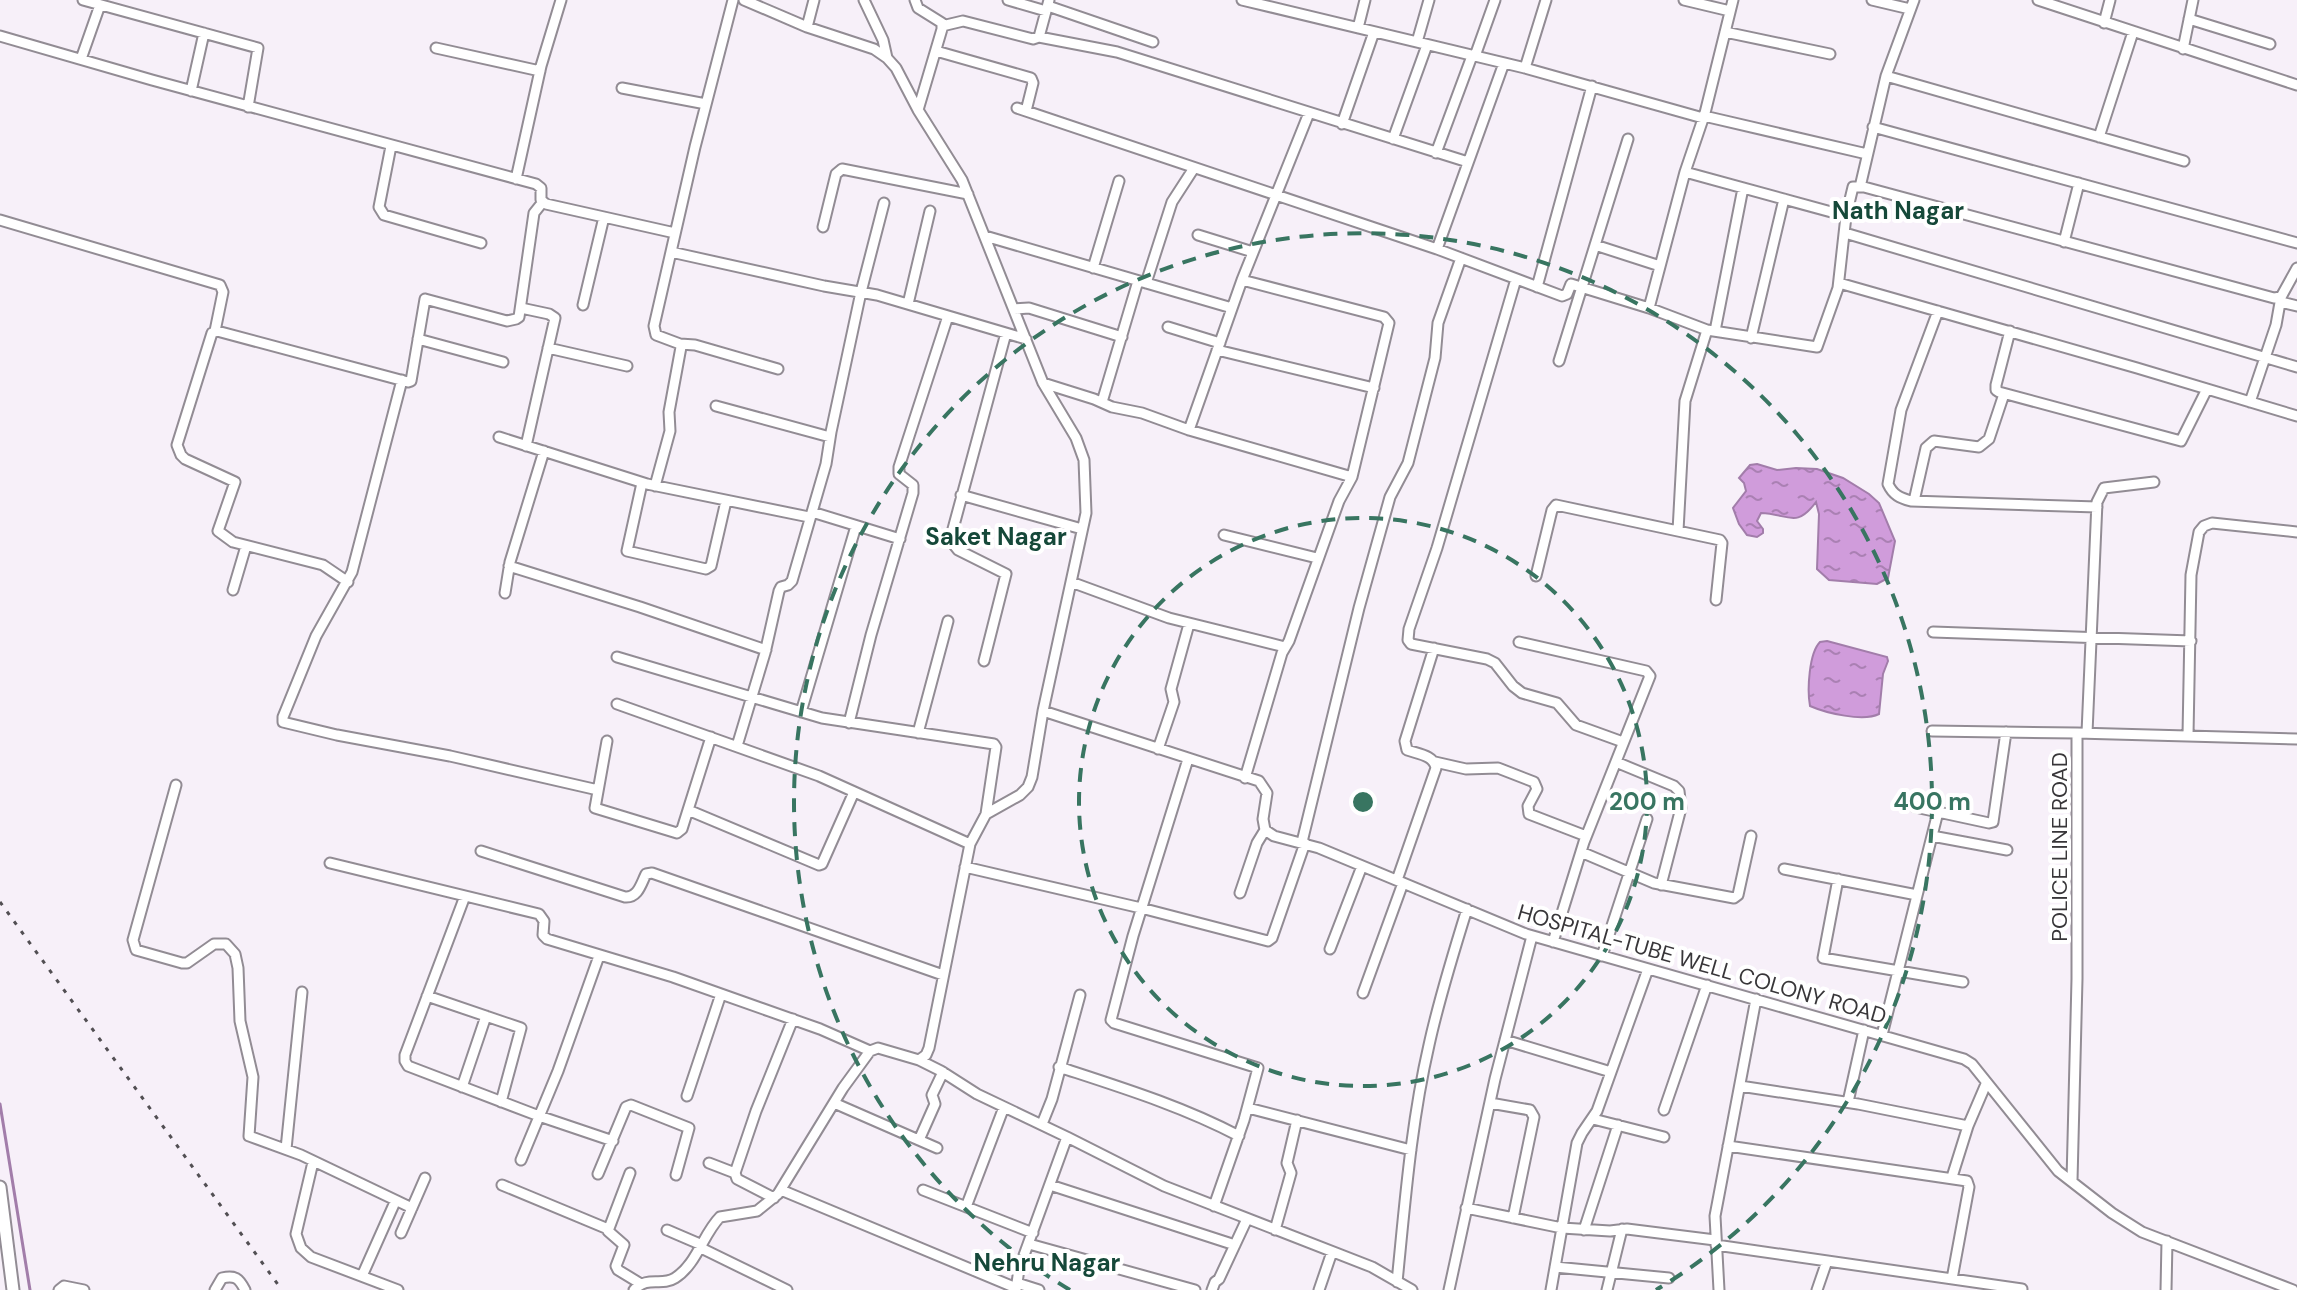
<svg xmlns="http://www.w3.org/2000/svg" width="2297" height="1290" font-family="'DM Sans',sans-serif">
<defs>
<pattern id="water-ripples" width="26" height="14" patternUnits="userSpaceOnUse" patternTransform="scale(2)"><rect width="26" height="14" fill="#d09cdb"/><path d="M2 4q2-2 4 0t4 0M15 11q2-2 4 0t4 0" fill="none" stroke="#aa80b3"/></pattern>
</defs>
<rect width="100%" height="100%" fill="#f7f0f9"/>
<path fill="url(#water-ripples)" stroke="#a27daa" stroke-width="2" d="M1757,464L1777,470L1796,468L1817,469L1843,478L1869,494L1879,503L1895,541L1888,578L1877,584L1829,580L1817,569L1819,514L1816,502C1796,529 1789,514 1761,513L1757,521L1763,529V533L1757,537L1747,535L1739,524L1733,508L1746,491L1744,483L1739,478L1750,465Z
M1827,641L1887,657L1888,661L1883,674L1879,714C1863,722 1826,713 1810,706C1807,690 1809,653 1820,642Z"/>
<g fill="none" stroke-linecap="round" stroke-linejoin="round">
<path stroke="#a27daa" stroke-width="3" d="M0,1104L30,1290"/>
<g stroke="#928c94" stroke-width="13">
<path id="minor" d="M83,0L258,48L248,107
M864,0L883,40L887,58
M915,0L918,8L942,23V29L918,110
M1008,0L1046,11
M1049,0L1039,37L1117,52L1468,162
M1242,0L1525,68L1703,118
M1684,0L1730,11
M1872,0L1910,9
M2038,0L2297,85
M1048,6L1153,42
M2189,19L2270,44
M2104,23L2110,0
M942,26L963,21L1033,39L1039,37
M807,27L814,0
M1358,28L1365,0
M1725,32L1830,54
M0,36L152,80L536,184L541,188V200L546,204L675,233
M1417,42L1429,0
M436,48L540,71
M2183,49L2193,0
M936,51L1031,78L1033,83L1026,111
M1475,56L1495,0
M81,59L100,5
M1525,68L1546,0
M1886,76L2184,161
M622,88L706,104
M191,91L204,33
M1017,108L1437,249L1562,296L1567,294L1571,284L1649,308L1707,330L1685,401L1678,531
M1704,116L1867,154
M1342,124L1374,32
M1873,127L2297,243
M2099,137L2133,32
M1393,139L1427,45
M391,146L379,207L384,215L481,243
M1436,153L1472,56
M1685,172L1846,216
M516,179L541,66L561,0
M1860,187L1886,76L1914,0
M0,220L220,285L223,292L215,331
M823,227L836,174L842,169L968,194
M1845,233L2297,367
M1198,235L1253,252
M985,236L1232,308
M2064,242L2079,183
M1595,245L1660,266
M1437,249L1504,63
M671,252L824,286L877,295L1026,339
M1093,268L1119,181
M1516,279L1437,548L1409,629L1408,640L1411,644L1487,659L1495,663L1513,686L1522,693L1557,703L1576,725L1623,742
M1242,280L1384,317L1389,323L1352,477L1339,501L1289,641L1282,653L1245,778
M1146,283L1172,202L1194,168
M1839,283L2137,368L2297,416
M1537,287L1592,86
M2281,302L2297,306
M908,304L930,211
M583,305L604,217
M521,308L549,314L555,318L526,446
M1649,308L1685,172L1705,113L1733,0
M1014,309L1029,308L1122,337
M1938,311L1901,410L1888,484C1893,495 1900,498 1911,501L2097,507
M1168,327L1220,343
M1707,330L1817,347L1838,288L1846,216L1853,187H1864L2274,298L2281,297L2297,268
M1715,331L1743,188
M2010,331L1996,385V390L1999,392L2181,441L2207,389
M1751,338L1784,199
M418,339L503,362
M680,344L695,345L778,369
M548,348L627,366
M1217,350L1374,388
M1559,361L1628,139
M402,380L352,572L316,636L283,717V722L337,735L450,756L598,790
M1043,383L1094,399L1112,407L1142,413L1189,430L1352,477
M1102,402L1138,281
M2250,402L2276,325L2281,297
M716,406L830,437
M1189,430L1242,280L1309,113
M499,437L647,484L809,517
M642,483L627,551L706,569L711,566L726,501
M655,486L670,431L669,412L681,347L680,344L656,335L654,326L695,147L733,0
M961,495L1082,529
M1914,501L1926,448L1934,441L1979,447L1989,439L2004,394
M812,512L900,539
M1224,535L1317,558
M509,566L640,607L766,650
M1536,576L1552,510L1556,505L1720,540L1722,543L1716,600
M348,582L323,565L233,542L218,531L235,482L185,459L181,455L177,445L212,333L217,331L408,382L411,381L425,299L507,321L516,319L519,317L534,213L542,203
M1071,582L1169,618L1285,647
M233,590L246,546
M505,593L510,562L544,451
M1933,632L2191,641
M1519,642L1646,671L1650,676L1584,842L1553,942
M617,657L822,718L994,744L996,747L986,814
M984,661L1006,574L958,550L950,540L1006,333
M617,704L819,776L970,844
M1043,711L1259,781L1267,793L1263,819L1265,830L1274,836L1319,848L1526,934L1964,1059L1972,1064L2058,1171L2112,1213L2142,1232L2293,1290
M801,712L856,526
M849,723L871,635L913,493V485L899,474V467L948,316
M1932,731L2077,733
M918,733L948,621
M2087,733L2097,502L2104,488L2154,482
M2188,735L2191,575L2199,532L2204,526L2212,523L2297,532
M607,741L595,808L677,833L682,829L711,737
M737,746L765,653L779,591L781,587L788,585L792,581L826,464L831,432L861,292L884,203
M1158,749L1174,702L1171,689L1189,624
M1188,759L1133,936L1111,1020L1114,1023L1258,1068L1244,1120L1214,1206
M1435,762L1466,769L1498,768L1534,782L1537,789L1528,806L1529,814L1586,836
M1616,762L1674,786L1679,791L1681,808L1661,885
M176,785L133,940L136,950L182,963H187L214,944H226L235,954L238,968L240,1021L253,1077L249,1136L301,1155L412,1208
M1915,807L1989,823L1993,822L2006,732
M688,810L819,865L822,864L854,792
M1932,836L2007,850
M1302,842L1359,608L1390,497L1408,463L1435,358L1438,323L1461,258
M481,851L625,897C638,898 641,884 646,874L652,873L943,975
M1581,852L1654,883L1734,898L1738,895L1751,836
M330,863L539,914L544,921L543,935L547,939L673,977L820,1029L870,1051
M965,867L1141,908L1268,941L1272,938L1305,843
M1784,869L1917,895
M1838,879L1823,958L1963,982
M1397,880L1436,768C1434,755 1418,754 1407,750L1405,741L1434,648
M1240,893L1257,843L1265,830
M465,896L405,1055V1061L408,1066L539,1116L613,1141
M1330,949L1362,866
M1602,956L1647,819
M1363,993L1403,883
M427,996L521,1028L501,1102
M1882,1035L1938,812
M1505,1040L1611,1072
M919,1060L941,1071L977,1094L1067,1137L1019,1269L1016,1290
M1059,1067C1120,1087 1182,1106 1239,1136
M1740,1086L1858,1104L1968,1126
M462,1087L486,1016
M687,1096L721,994
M1848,1102L1864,1030
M834,1103L937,1148
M1490,1103L1530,1110L1534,1117L1513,1218
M1248,1108L1411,1150
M1664,1110L1707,985
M1593,1119L1664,1137
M1042,1124L1052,1099L1080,995
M1067,1137L1164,1186L1372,1267L1412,1290
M919,1140L935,1104L932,1095L943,1072
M1728,1146L1967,1181L1969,1187L1952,1279
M286,1149L302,992
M521,1160L558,1071L599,956
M313,1162L296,1234L301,1248L311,1257L398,1290
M709,1163L735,1173
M630,1173L608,1231L624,1245L616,1266L618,1270L641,1284
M598,1174L626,1107L631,1105L689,1128L676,1175
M1952,1177L1968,1126L1986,1084
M2072,1181L2077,979V733L2297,739
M502,1185L608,1229
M1050,1185L1235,1245
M781,1190L1016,1288
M923,1190L1033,1233
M774,1198L737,1179L735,1173L756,1111L793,1019
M966,1207L1004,1107
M1466,1208L1562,1228L1610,1231L1627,1229L1715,1240
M667,1230L702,1245
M1275,1230L1291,1173L1287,1163L1297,1120
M1584,1230L1618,1125
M401,1233L425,1178
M1029,1244L1195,1290
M1716,1245L2022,1289
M701,1248L787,1290
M1555,1267L1669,1278
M362,1276L395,1202
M1397,1282C1405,1203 1411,1123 1429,1045C1439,999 1453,954 1467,909
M1017,1283L1039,1290
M59,1290L64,1286L84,1290
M215,1290L222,1278C235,1275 239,1278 245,1290
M634,1290C648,1275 661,1287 675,1278C697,1264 703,1234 720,1217L757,1211L778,1194L843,1088L870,1051L878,1048L919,1060L926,1055L929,1048L970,844L986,814L1020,795L1028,787L1032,777L1043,711L1086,513L1084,460L1076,438L1043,383L962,180L918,110L896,68L887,58L874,49L807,27L744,0
M1212,1290L1215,1282L1219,1279L1247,1219
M1319,1290L1332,1252
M1449,1290L1495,1079L1532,936
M1551,1290L1577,1143L1582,1133L1597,1111L1648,969
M1607,1290L1622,1229
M1719,1290L1715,1216L1756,999
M1817,1290L1827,1261
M2166,1290L2167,1241"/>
</g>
<g stroke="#928c94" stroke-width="15">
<path id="tertiary" d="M0,1187L13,1290"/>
</g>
<use href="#minor" stroke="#fff" stroke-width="9"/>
<use href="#tertiary" stroke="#fff" stroke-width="11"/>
<path stroke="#524f53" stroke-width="3" stroke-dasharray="4 8" stroke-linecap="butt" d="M0,902L282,1290"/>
</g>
<g fill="none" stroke="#387561" stroke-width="4" stroke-dasharray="14 10">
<circle cx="1363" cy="802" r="284"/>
<path d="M1070 1290A569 569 0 1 1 1656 1290"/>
</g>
<g text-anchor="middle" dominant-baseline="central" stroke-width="8" stroke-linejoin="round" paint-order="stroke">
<g font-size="22" fill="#383639" stroke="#fff">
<text transform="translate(2059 847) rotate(-90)">POLICE LINE ROAD</text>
<text transform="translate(1702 964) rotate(16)">HOSPITAL-TUBE WELL COLONY ROAD</text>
</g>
<g font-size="24" font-weight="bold" fill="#154839" stroke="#fff">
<text x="1898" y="210">Nath Nagar</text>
<text x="996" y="536">Saket Nagar</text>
<text x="1047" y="1262">Nehru Nagar</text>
</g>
</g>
<circle cx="1363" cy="802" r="12" fill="#387561" stroke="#fff" stroke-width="4"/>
<g font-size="24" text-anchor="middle" font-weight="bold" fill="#387561" stroke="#fff" stroke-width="8" stroke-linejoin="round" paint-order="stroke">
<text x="1647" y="810">200 m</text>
<text x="1932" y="810">400 m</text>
</g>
</svg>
